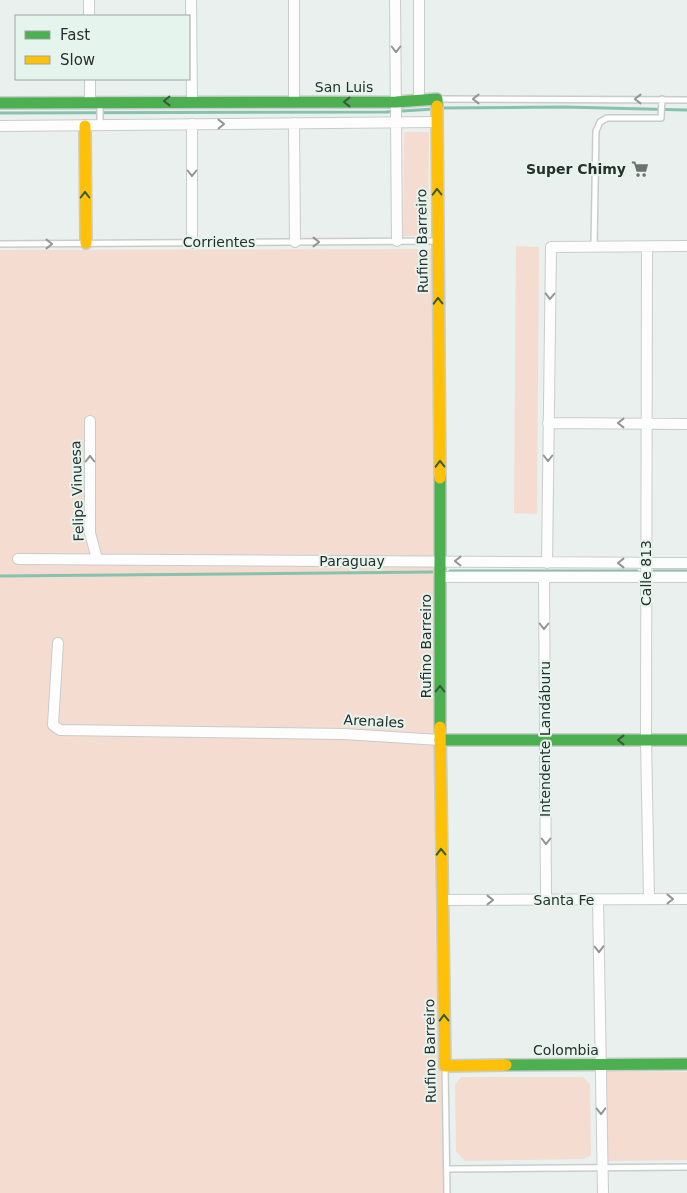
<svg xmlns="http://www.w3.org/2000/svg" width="687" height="1193" font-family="'DejaVu Sans',sans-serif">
<rect width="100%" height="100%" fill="#eaf0ed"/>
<path fill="#f4dcd1" d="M404,132H429L428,236H403Z
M516,246L539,247L537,514L514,513Z
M432,249L435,909L445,1193H0V250Z
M605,1071L687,1072V1160L607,1161Z
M461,1077H583L590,1084L591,1155L584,1159L465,1161L456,1151L455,1085Z"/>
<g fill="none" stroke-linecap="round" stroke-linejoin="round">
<path stroke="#87c2af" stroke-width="3" d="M440,108L564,107L687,110
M0,113L386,112L434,109
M450,571H637
M654,571H687
M0,576L432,572"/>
<g stroke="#c8cdcb" stroke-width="8">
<path id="lane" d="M438,99L687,100
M100,103V125
M0,244L437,241
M594,246L596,131L600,122L607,118H661L662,99
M445,1066L447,1193
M448,1169L687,1167"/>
</g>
<g stroke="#c8cdcb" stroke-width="12">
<path id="street" d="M89,0V16
M191,0L192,101
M294,0V102
M395,0L397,241
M419,0V99
M90,79V102
M294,123L295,242
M192,124V243
M0,126L436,122
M647,247L646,740L649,899
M90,421V533L97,559
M548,423L687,424
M18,559L687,563
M547,563L551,247L687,246
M441,577H687
M544,577L546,900
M58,643L53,725L60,730L344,734L440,740
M442,900L687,899
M598,900L603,1193"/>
</g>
<g stroke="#c8cdcb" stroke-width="14">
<path id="fast" d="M0,103L396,102L437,99V106
M440,727V478
M440,740H687
M506,1065L687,1064"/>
</g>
<g stroke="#c8cdcb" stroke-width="14">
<path id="slow" d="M437,106L440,478
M85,126L86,243
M440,727L445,1066L506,1065"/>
</g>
<use href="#lane" stroke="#fcfdfc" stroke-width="5"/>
<use href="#street" stroke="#fcfdfc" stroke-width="10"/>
<use href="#fast" stroke="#4caf50" stroke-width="11"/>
<use href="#slow" stroke="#ffc107" stroke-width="11"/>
</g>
<defs><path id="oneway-chevron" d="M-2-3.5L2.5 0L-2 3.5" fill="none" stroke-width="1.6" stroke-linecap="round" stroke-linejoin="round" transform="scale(1.25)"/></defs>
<g stroke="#929694">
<use href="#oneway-chevron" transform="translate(396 49) rotate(90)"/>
<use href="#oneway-chevron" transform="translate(476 99) rotate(-180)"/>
<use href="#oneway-chevron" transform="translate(638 99) rotate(-180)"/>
<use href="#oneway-chevron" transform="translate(221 124) rotate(-1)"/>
<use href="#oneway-chevron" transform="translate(192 173) rotate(90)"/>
<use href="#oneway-chevron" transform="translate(316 242)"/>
<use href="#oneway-chevron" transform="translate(49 244)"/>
<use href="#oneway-chevron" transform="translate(550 296) rotate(91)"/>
<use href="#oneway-chevron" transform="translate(621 423) rotate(-180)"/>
<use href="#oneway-chevron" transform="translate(548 458) rotate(90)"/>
<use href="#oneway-chevron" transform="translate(90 459) rotate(-90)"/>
<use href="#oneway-chevron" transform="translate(458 561) rotate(-179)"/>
<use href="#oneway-chevron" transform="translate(621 563) rotate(180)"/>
<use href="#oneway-chevron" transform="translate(544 626) rotate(90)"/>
<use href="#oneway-chevron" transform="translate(546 841) rotate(90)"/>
<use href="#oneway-chevron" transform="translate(670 899)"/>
<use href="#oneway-chevron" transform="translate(490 900)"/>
<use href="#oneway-chevron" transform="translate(599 949) rotate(89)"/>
<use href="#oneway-chevron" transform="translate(601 1111) rotate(89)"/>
</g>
<g stroke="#355b39">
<use href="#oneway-chevron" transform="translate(167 101) rotate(179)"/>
<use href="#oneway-chevron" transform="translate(347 102) rotate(180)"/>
<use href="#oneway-chevron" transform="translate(437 192) rotate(-91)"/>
<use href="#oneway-chevron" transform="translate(85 195) rotate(-90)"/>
<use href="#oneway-chevron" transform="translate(438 301) rotate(-91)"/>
<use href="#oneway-chevron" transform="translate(440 464) rotate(-91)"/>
<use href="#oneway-chevron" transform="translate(440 689) rotate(-90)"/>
<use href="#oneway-chevron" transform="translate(621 740) rotate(180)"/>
<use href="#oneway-chevron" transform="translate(441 852) rotate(-91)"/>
<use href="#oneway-chevron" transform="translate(444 1018) rotate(-91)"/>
</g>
<defs>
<g id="supermarket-bare" transform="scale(1.35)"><path d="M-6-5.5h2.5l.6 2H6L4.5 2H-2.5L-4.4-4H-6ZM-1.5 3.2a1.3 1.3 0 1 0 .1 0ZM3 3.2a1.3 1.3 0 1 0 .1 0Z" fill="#6c7270" stroke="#e6f4ee" stroke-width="2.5" paint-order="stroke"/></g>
</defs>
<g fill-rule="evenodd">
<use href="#supermarket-bare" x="640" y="169"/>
</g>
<g text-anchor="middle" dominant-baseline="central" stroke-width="4" stroke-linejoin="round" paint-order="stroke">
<g font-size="14" fill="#282e2c" stroke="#e6f4ee">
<text x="344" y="87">San Luis</text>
<text transform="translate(422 241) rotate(-91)">Rufino Barreiro</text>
<text x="219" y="242">Corrientes</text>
<text transform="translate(77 491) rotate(-92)">Felipe Vinuesa</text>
<text x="352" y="561">Paraguay</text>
<text transform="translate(646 573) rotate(-90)">Calle 813</text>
<text transform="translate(426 646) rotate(-90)">Rufino Barreiro</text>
<text transform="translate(374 721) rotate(3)">Arenales</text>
<text transform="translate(545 739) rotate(-90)">Intendente Landáburu</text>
<text x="564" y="900">Santa Fe</text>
<text x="566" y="1050">Colombia</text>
<text transform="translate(430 1051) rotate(-91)">Rufino Barreiro</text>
</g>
<g font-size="14" font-weight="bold" fill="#282e2c" stroke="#e6f4ee" text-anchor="end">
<text x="626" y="169">Super Chimy</text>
</g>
</g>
<rect x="15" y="15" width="175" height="65" fill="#e6f4ee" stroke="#9aa5a0"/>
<rect x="25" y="31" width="25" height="8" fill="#4caf50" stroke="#9aa5a0"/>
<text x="60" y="40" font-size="15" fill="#282e2c">Fast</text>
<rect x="25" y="56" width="25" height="8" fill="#ffc107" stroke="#9aa5a0"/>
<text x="60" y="65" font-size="15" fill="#282e2c">Slow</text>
</svg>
